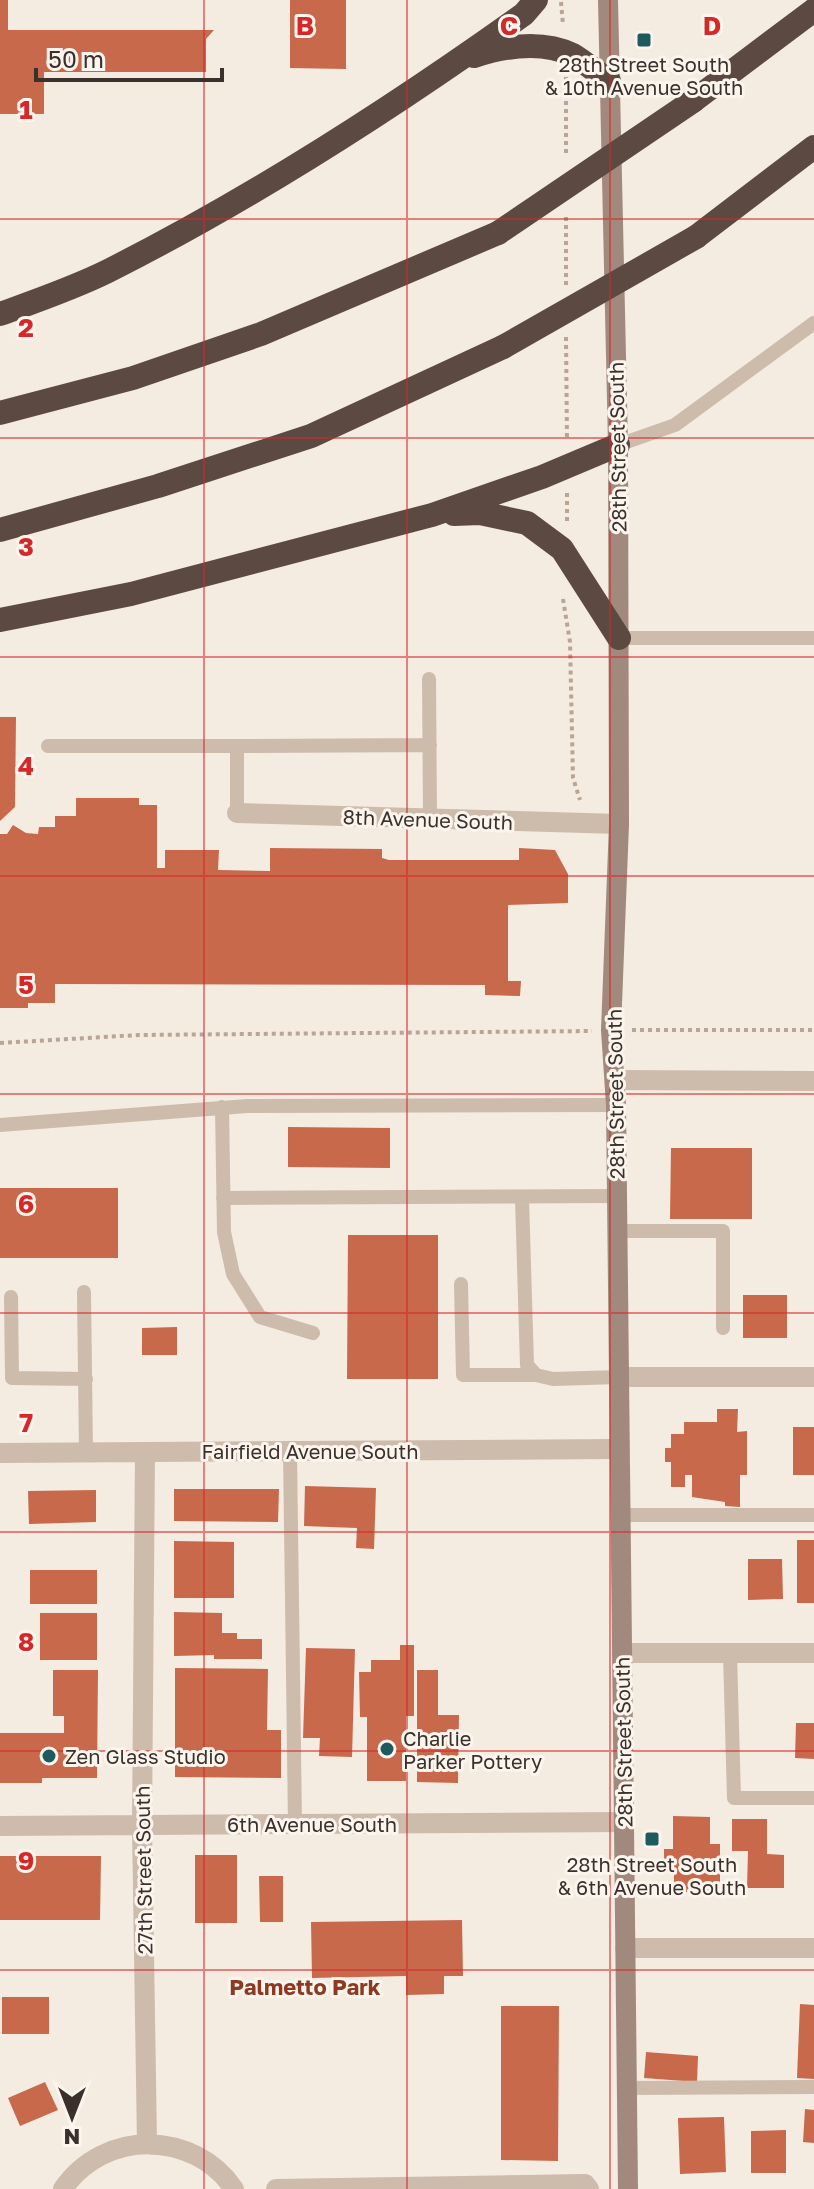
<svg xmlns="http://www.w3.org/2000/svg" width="814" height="2189" font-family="'Golos Text',sans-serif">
<rect width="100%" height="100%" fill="#f4ebe1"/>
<path fill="#c8694b" d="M0,0H8V30H214L206,39V72H44V114H0Z
M290,0H346V69L290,68Z
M0,717H16L15,807L0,821Z
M76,798H139V805H157V868H165V850H219L218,870L270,871V848L382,849V858L389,860H519V848L555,850L568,874V903L508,905V981H521L520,996L485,995V985L55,984V1003H28V1008H0V834H7L13,825L26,833L38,834L39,827H55V816H76Z
M288,1127L390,1128V1168L288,1167Z
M671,1148H752V1219H670Z
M0,1188H118V1258H0Z
M348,1235H438V1379H347Z
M743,1295H787V1338H743Z
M177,1327V1355H142V1328Z
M717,1409H738L737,1432L747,1431V1475H740V1507L725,1506V1502L692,1497V1475H685V1487H671V1462H665V1448H671V1434H684V1422H717Z
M793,1427H814V1475H793Z
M305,1486L376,1488L374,1549L356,1548L357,1528L304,1526Z
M174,1489H279L278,1522L174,1521Z
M96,1490V1522L29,1524L28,1491Z
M797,1540H814V1603H797Z
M174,1541L234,1542V1598H174Z
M748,1559H782L783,1599L748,1600Z
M30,1570H97V1604H30Z
M174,1612L222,1613V1633H237V1639H262V1659H214V1655L174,1656Z
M40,1613H97V1660H40Z
M400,1645H414V1716H406V1781H367V1717H360L359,1672H371V1660H400Z
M306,1648L355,1649L352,1757L319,1756L320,1738H303Z
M175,1668L268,1669L267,1730H281V1778L175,1777Z
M53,1670H98L97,1778H42V1783H0V1733H64V1716H53Z
M417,1670H438V1715H459L458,1783L417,1782Z
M796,1723H814V1759L795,1758Z
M673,1816L710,1817V1844H720V1892H674V1862H664V1849H673Z
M732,1819H767V1854L784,1855V1888H747L748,1851H732Z
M195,1855H237V1923H195Z
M0,1856H101L100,1920H0Z
M259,1876H283V1922H260Z
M462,1920L463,1976H444V1994L406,1995V1976L312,1978L311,1922Z
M2,1997H49V2034H2Z
M800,2004L814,2005V2079L797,2078Z
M501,2006H559L558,2161L501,2160Z
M646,2052L698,2056L697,2082L644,2078Z
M45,2082L58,2110L20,2126L8,2098Z
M805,2109L814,2110V2143L803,2142Z
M724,2117L726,2172L680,2174L678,2118Z
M786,2130V2173H751V2131Z"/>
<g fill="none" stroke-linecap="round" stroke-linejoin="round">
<path stroke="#b9a596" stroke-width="4" stroke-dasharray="4 4" stroke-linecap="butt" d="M561,2L563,25
M566,77V157
M566,217V285
M566,337L567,441
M567,493V525
M563,599L570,642L573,778L580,800
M632,1030H814
M0,1043L139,1035L592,1031"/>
<path stroke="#cdbbac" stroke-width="14" d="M618,445L675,425L814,323
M619,638H814
M429,679L430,818
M48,746H237
M237,813V746L430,745
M222,1107L224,1232L233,1274L260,1317L313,1333
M0,1125L247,1106L616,1105
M223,1198L617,1196
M522,1198L527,1365L536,1375L553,1379L619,1377
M617,1231H723V1328
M461,1284L463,1375H536
M84,1292L86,1453
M11,1297L12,1378L86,1379
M290,1451L295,1824
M620,1515H814
M730,1653L734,1798H814
M627,2088L814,2087"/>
<path stroke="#cdbbac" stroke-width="20" d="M237,813L619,824
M615,1080L814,1081
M619,1377H814
M145,1452L142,1826L147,2143
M0,1453L619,1449
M622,1653H814
M0,1826L624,1822
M625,1948H814
M63,2189C104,2129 194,2130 234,2189
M276,2189L585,2184L589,2189"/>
<path stroke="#a18a7d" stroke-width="20" d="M608,0L618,445L619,824L611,1030L616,1105L628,2189"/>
<path stroke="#5c4a42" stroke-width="24" d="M474,56C505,46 542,40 573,55C585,62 597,73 609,81
M693,101L814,10
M696,237L814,147
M0,314C36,301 74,288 108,271C253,198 391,109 524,14L536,0
M0,413L133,378L261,334L498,233
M454,514L480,513L527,523L562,549L619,638
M0,530L158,486L311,436L503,347
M0,620L131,594L432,515L542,477L618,445"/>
<path stroke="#5c4a42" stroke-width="24" d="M498,233L693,101
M503,347L696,237"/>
</g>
<path fill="none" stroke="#d62828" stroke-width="2" stroke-opacity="0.55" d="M204,0V2189M407,0V2189M610,0V2189M0,219H814M0,438H814M0,657H814M0,876H814M0,1094H814M0,1313H814M0,1532H814M0,1751H814M0,1970H814"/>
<g fill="#1f5a5e" stroke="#fbf5ee" stroke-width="3">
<rect x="636" y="32" width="16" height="16" rx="4"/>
<circle cx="387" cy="1749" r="8"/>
<circle cx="49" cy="1756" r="8"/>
<rect x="644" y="1831" width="16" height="16" rx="4"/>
</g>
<g text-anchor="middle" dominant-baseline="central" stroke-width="6" stroke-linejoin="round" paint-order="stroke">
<g font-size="20" fill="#3b302b" stroke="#fbf5ee">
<text x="644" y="64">28th Street South<tspan x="644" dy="23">&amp; 10th Avenue South</tspan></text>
<text x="403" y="1738" text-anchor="start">Charlie<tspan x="403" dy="23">Parker Pottery</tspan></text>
<text x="65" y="1756" text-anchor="start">Zen Glass Studio</text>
<text x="652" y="1864">28th Street South<tspan x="652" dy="23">&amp; 6th Avenue South</tspan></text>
</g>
<g font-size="20" fill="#3b302b" stroke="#fbf5ee">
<text transform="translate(617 447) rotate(-91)">28th Street South</text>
<text transform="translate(428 819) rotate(2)">8th Avenue South</text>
<text transform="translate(615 1094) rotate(-91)">28th Street South</text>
<text x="310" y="1451">Fairfield Avenue South</text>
<text transform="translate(623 1742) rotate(-91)">28th Street South</text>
<text x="312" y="1824">6th Avenue South</text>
<text transform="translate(143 1870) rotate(-91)">27th Street South</text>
</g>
<g font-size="22" font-weight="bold" fill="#8c3b22" stroke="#fbf5ee">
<text x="305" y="1986">Palmetto Park</text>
</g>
</g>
<g font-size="26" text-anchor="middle" font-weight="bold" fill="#d62828" stroke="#fbf5ee" stroke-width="6" stroke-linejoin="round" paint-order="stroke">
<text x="305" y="35">B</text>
<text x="509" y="35">C</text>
<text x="712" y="35">D</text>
<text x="26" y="119">1</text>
<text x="26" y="337">2</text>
<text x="26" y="556">3</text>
<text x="26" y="775">4</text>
<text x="26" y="994">5</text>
<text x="26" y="1213">6</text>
<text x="26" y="1432">7</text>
<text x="26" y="1651">8</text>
<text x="26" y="1870">9</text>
</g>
<g transform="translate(72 2117) rotate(180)" stroke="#fbf5ee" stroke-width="6" paint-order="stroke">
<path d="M0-6L14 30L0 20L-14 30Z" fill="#3b302b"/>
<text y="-12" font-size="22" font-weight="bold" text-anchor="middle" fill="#3b302b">N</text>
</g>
<path d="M36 68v12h186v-12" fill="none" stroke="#3b302b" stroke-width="4"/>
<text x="48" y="68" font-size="24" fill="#3b302b" stroke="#fbf5ee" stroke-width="6" paint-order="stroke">50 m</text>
</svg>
